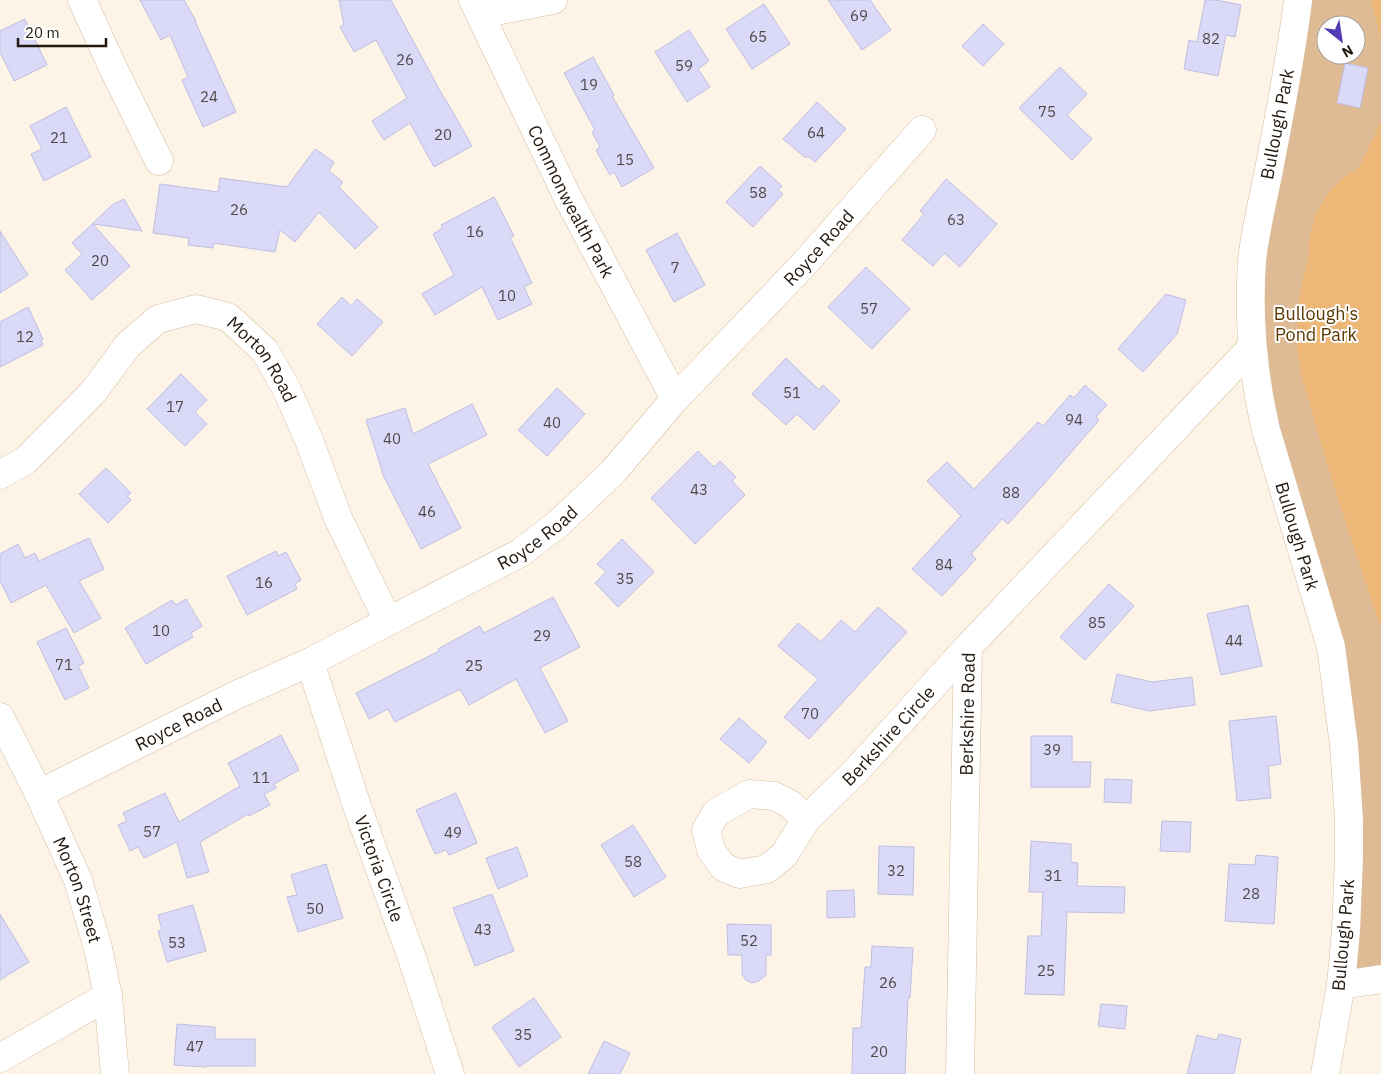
<svg xmlns="http://www.w3.org/2000/svg" width="1381" height="1074" font-family="'IBM Plex Sans',sans-serif">
<rect width="100%" height="100%" fill="#fef3e7"/>
<path fill="#debb94" fill-rule="evenodd" d="M1298,0H1381V979L1341,985L1347,782L1252,347ZM1326,25H1356V55H1326Z"/>
<path fill="#edb778" d="M1371,0H1381V40Z
M1381,121V629L1337,496L1312,413L1301,374L1297,348L1299,300L1303,277L1309,256V238L1316,214L1328,193L1344,177L1359,168Z"/>
<path fill="#dadaf8" stroke="#bebee1" d="M140,0H184L196,21H195L236,112L203,127L182,80L188,77L170,35L161,40Z
M339,0H391L445,100H446L472,146L434,167L410,123L384,140L372,121L407,98L376,40L354,52L340,27L344,25Z
M828,0H870L891,30L862,50Z
M1205,0H1216L1241,5L1235,37L1226,35L1218,76L1184,69L1189,40L1197,42Z
M764,4L790,44L752,69L726,29Z
M25,19L47,65L14,81L0,52V31Z
M983,24L1004,44L983,66L962,46Z
M689,30L709,61L698,69L710,87L687,102L655,52Z
M593,57L614,95L612,96L654,168L622,187L614,172L610,175L596,150L600,147L592,132L595,130L564,73Z
M1345,63L1368,68L1360,108L1337,103Z
M1060,67L1087,94L1067,115L1092,139L1072,160L1019,108Z
M817,102L846,129L815,162L808,156L806,158L783,139Z
M66,107L91,157L44,181L31,154L42,149L30,126Z
M315,149L334,162L329,171L343,182L339,187L378,227L355,249L319,212L295,242L280,230L275,252L214,243L213,248L188,245L189,238L153,233L160,184L218,192L220,178L287,187Z
M760,166L782,186L778,190L783,194L753,227L726,202Z
M946,179L997,224L960,267L944,253L933,266L902,240L924,214L920,211Z
M494,197L514,236L510,237L532,283L524,287L532,304L498,320L482,287L435,315L422,294L454,275L433,234L443,228L441,225Z
M124,199L142,231L93,224L130,266L92,300L65,270L82,254L72,243L112,205Z
M0,231L28,275L0,293Z
M677,233L705,285L674,302L646,250Z
M866,267L910,309L872,349L828,307Z
M1166,294L1186,300L1177,334L1143,372L1118,349Z
M342,297L351,306L357,299L383,322L352,356L317,324Z
M28,307L43,339L41,340L43,345L0,367V322Z
M786,358L819,390L823,385L840,401L814,430L797,414L786,425L752,394Z
M181,374L207,400L195,412L207,424L185,446L147,409Z
M1085,385L1107,405L1096,417L1099,420L1043,485L1008,524L1002,519L971,554L976,559L942,596L912,569L961,516L927,481L947,462L974,489L1038,422L1043,426L1070,395L1074,398Z
M557,388L585,414L547,456L518,430Z
M472,404L487,435L428,464L461,528L421,549L384,477L366,420L405,408L413,434Z
M698,451L714,467L720,461L736,477L732,481L745,495L695,544L651,498Z
M106,468L131,493L127,496L131,500L108,523L79,494Z
M89,538L104,569L79,581L101,618L74,633L46,585L11,603L0,581V554L18,544L25,558L35,553L39,561Z
M622,539L654,572L618,607L595,583L606,572L597,564Z
M276,551L278,556L286,552L301,580L295,584L297,589L247,615L227,576Z
M1109,584L1134,606L1085,660L1060,637Z
M553,597L580,647L540,668L568,721L545,733L516,679L469,705L460,689L395,722L388,709L369,719L356,693L439,651L438,649L480,626L484,633Z
M186,599L202,626L191,633L193,637L146,664L125,628L172,600L176,605Z
M1248,605L1262,666L1221,675L1207,614Z
M878,607L907,632L809,739L784,717L818,679L778,646L798,623L821,642L841,620L855,632Z
M66,628L84,663L78,666L89,688L65,700L37,642Z
M1117,674L1152,682L1192,677L1195,705L1149,711L1111,702Z
M1276,716L1281,764L1268,766L1271,798L1237,801L1229,721Z
M739,718L767,742L749,763L720,739Z
M281,735L299,770L274,784L276,788L264,794L270,805L249,816L248,814L200,842L209,872L187,878L177,842L144,858L138,847L130,851L118,825L127,821L123,813L165,793L179,822L240,786L228,763Z
M1031,736H1072V762H1091L1090,787H1031Z
M1105,779L1132,780L1131,803L1104,802Z
M456,793L477,843L449,855L446,850L435,854L416,810Z
M1162,821L1191,822L1190,852L1160,851Z
M633,825L666,877L634,897L601,845Z
M1031,841L1071,844V862L1078,863L1077,886L1125,887L1124,913L1067,912L1064,995L1025,994L1028,936H1041L1043,892H1029Z
M879,846L914,847L913,895L878,894Z
M517,847L528,876L498,889L486,858Z
M1256,855L1278,857L1274,924L1225,921L1229,864L1255,865Z
M326,864L343,918L298,932L287,897L297,895L291,875Z
M854,890L855,917L827,918V891Z
M492,894L514,951L475,966L453,908Z
M193,905L206,951L167,962L158,931L162,930L158,915Z
M0,914L29,962L0,980Z
M727,924L771,925V955H766V975L759,981L752,983L746,980L742,974V955H728Z
M872,946L913,948L910,998H908L905,1074H852L853,1028H861L865,967H871Z
M534,998L561,1037L519,1067L492,1027Z
M1101,1004L1127,1006L1125,1029L1098,1026Z
M177,1024L215,1027V1039H255V1066H206V1067L174,1065Z
M1219,1034L1241,1039L1234,1074H1187L1197,1035L1217,1040Z
M604,1041L630,1053L620,1074H588Z"/>
<g fill="none" stroke-linecap="round" stroke-linejoin="round">
<g stroke="#d8bea1" stroke-width="29">
<g id="street">
<path d="M82,0L114,70L159,161"/>
<path id="s1" d="M473,0L568,198L675,399"/>
<path id="s2" d="M1298,0C1291,59 1279,117 1268,175C1262,204 1255,232 1252,261C1248,318 1253,374 1266,430L1331,647L1344,745L1349,820V857L1346,930L1341,985L1325,1074"/>
<path d="M480,14L553,0"/>
<path id="s3" d="M0,475L26,460L94,391L128,345L158,319L196,309L228,317L265,351L287,390L309,440L338,518L388,621"/>
<path id="s4" d="M310,662L357,806L412,958L450,1074"/>
<path id="s5" d="M0,717L39,794L78,880L98,948L108,996L115,1074"/>
<path id="s6" d="M39,794L234,696L310,662L520,553L558,524L612,473L675,399L805,263L922,130"/>
<path id="s7" d="M806,820L790,804L774,796L749,794L716,813L706,830L711,850L723,867L740,874L767,869L784,855L806,820L856,771L968,647"/>
<path d="M1341,985L1381,979"/>
<path d="M0,1058L108,996"/>
<path id="s8" d="M960,1074L968,647L1252,347"/>
</g>
</g>
<use href="#street" stroke="#fff" stroke-width="28"/>
</g>
<g text-anchor="middle" dominant-baseline="central" stroke-width="4" stroke-linejoin="round" paint-order="stroke">
<g font-size="15" fill="#514949">
<text x="859" y="15">69</text>
<text x="758" y="36">65</text>
<text x="1211" y="38">82</text>
<text x="405" y="59">26</text>
<text x="684" y="65">59</text>
<text x="589" y="84">19</text>
<text x="209" y="96">24</text>
<text x="1047" y="111">75</text>
<text x="816" y="132">64</text>
<text x="443" y="134">20</text>
<text x="59" y="137">21</text>
<text x="625" y="159">15</text>
<text x="758" y="192">58</text>
<text x="239" y="209">26</text>
<text x="956" y="219">63</text>
<text x="475" y="231">16</text>
<text x="100" y="260">20</text>
<text x="675" y="267">7</text>
<text x="507" y="295">10</text>
<text x="869" y="308">57</text>
<text x="25" y="336">12</text>
<text x="792" y="392">51</text>
<text x="175" y="406">17</text>
<text x="1074" y="419">94</text>
<text x="552" y="422">40</text>
<text x="392" y="438">40</text>
<text x="699" y="489">43</text>
<text x="1011" y="492">88</text>
<text x="427" y="511">46</text>
<text x="944" y="564">84</text>
<text x="625" y="578">35</text>
<text x="264" y="582">16</text>
<text x="1097" y="622">85</text>
<text x="161" y="630">10</text>
<text x="542" y="635">29</text>
<text x="1234" y="640">44</text>
<text x="64" y="664">71</text>
<text x="474" y="665">25</text>
<text x="810" y="713">70</text>
<text x="1052" y="749">39</text>
<text x="261" y="777">11</text>
<text x="152" y="831">57</text>
<text x="453" y="832">49</text>
<text x="633" y="861">58</text>
<text x="896" y="870">32</text>
<text x="1053" y="875">31</text>
<text x="1251" y="893">28</text>
<text x="315" y="908">50</text>
<text x="483" y="929">43</text>
<text x="749" y="940">52</text>
<text x="177" y="942">53</text>
<text x="1046" y="970">25</text>
<text x="888" y="982">26</text>
<text x="523" y="1034">35</text>
<text x="195" y="1046">47</text>
<text x="879" y="1051">20</text>
</g>
<g font-size="18" fill="#23190f" stroke="#fff">
<text transform="translate(1277 124) rotate(-79)">Bullough Park</text>
<text stroke="none"><textPath href="#s1" startOffset="224">Commonwealth Park</textPath></text>
<text stroke="none"><textPath href="#s6" startOffset="966">Royce Road</textPath></text>
<text stroke="none"><textPath href="#s3" startOffset="351">Morton Road</textPath></text>
<text stroke="none"><textPath href="#s6" startOffset="561">Royce Road</textPath></text>
<text stroke="none"><textPath href="#s2" startOffset="546">Bullough Park</textPath></text>
<text stroke="none"><textPath href="#s8" startOffset="360">Berkshire Road</textPath></text>
<text stroke="none"><textPath href="#s6" startOffset="156">Royce Road</textPath></text>
<text stroke="none"><textPath href="#s7" startOffset="392">Berkshire Circle</textPath></text>
<text stroke="none"><textPath href="#s4" startOffset="218">Victoria Circle</textPath></text>
<text stroke="none"><textPath href="#s5" startOffset="190">Morton Street</textPath></text>
<text transform="translate(1343 935) rotate(-85)">Bullough Park</text>
</g>
<g font-size="18" fill="#5b3802" stroke="#fff">
<text x="1316" y="313">Bullough's<tspan x="1316" dy="21">Pond Park</tspan></text>
</g>
</g>
<g transform="translate(1341 40) rotate(150)"><circle r="24" fill="#ffffff" stroke="#a7a39f"/>
<path d="M0-4L9 19L0 12L-9 19Z" fill="#543db4"/>
<text y="-8" font-size="14" font-weight="bold" text-anchor="middle" fill="#23190f">N</text>
</g>
<path d="M18 38v8h88v-8" fill="none" stroke="#23190f" stroke-width="2.5"/>
<text x="25" y="38" font-size="15" fill="#23190f" stroke="#ffffff" stroke-width="4" paint-order="stroke">20 m</text>
</svg>
